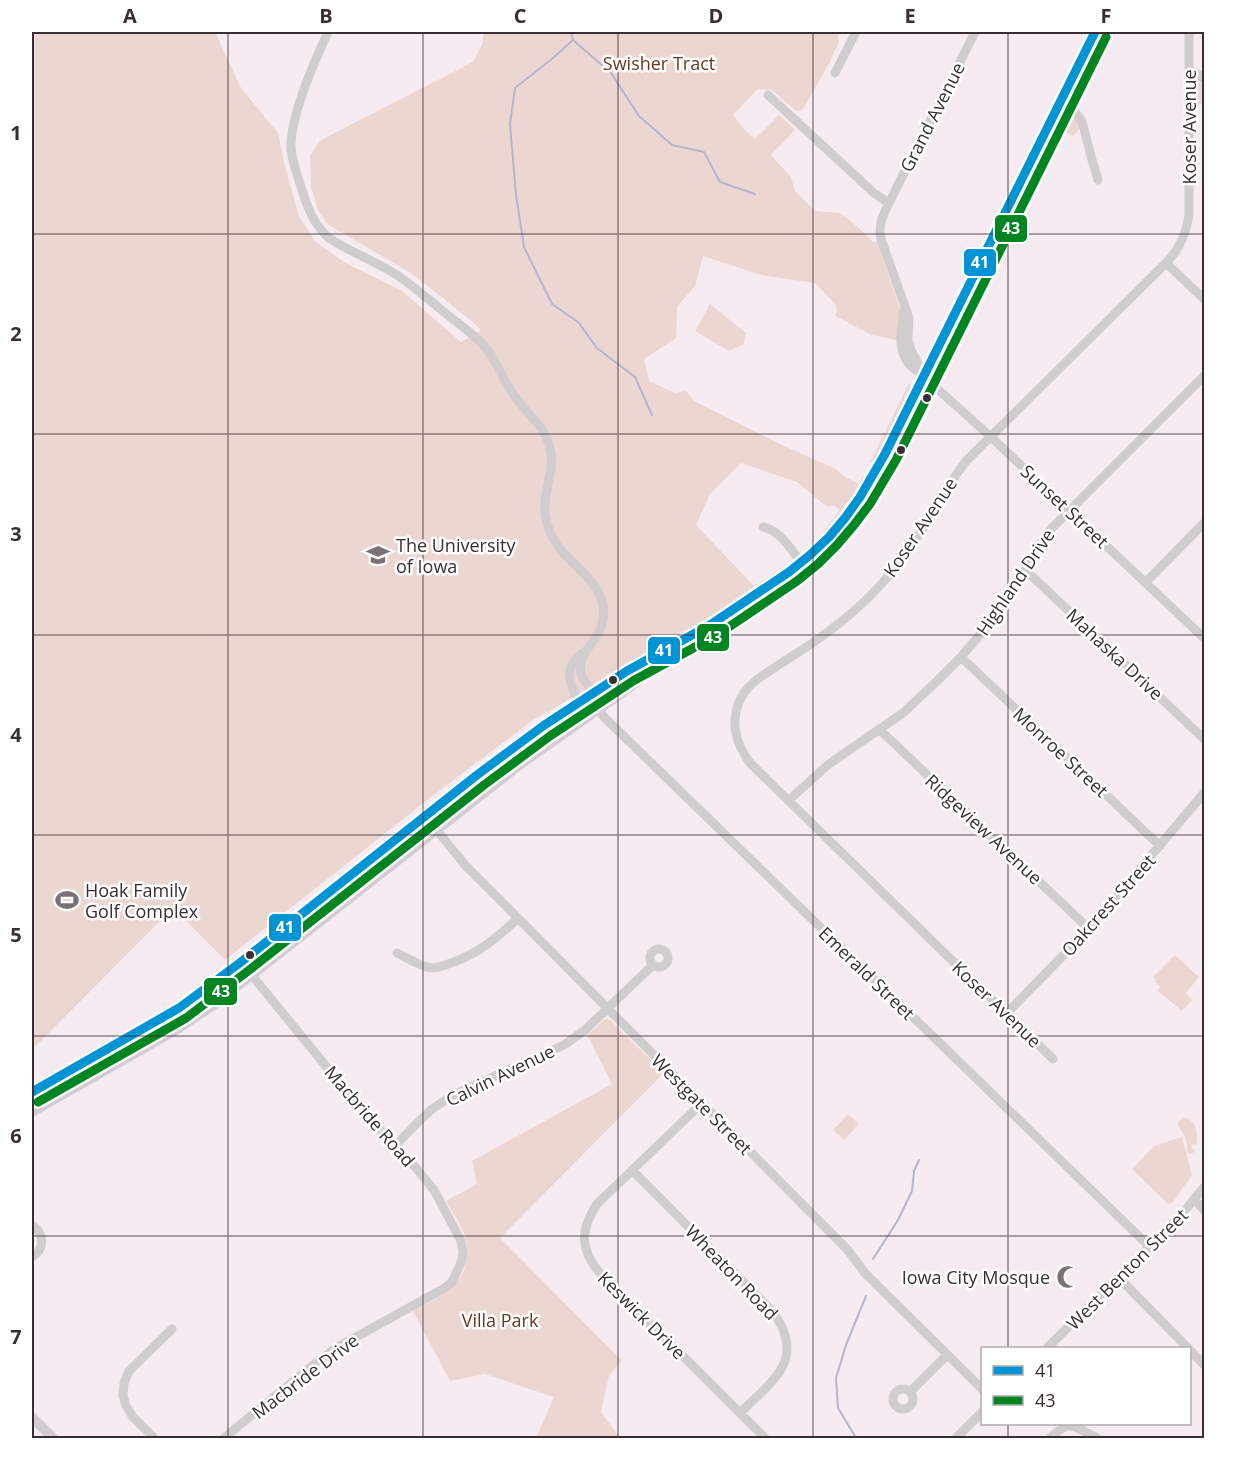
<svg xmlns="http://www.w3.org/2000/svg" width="1236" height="1470" font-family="'Open Sans',sans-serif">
<rect width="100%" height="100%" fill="#f7ebf2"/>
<path fill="#ecd6d2" d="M32,32H215L241,88L278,133L285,166L299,216L315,241L345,263L401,290L461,342L481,331L474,323L411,273L327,224L318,210L311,187L310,156L319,141L473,62L483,42V32H838L839,42L830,62L803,109L798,111L795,110L772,90H762L758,89L733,115L745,130L755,139L779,115L795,130L771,155L791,177L795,191L815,211L840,213L858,227L873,242L877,241L900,309L897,343L896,340L872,335L835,316L837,311L836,305L815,283L761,275L703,256L695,286L677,307L676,338L644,359L649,381L675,393L686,391L694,401L780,444L836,469L845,477L859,484L863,475L864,478L861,485L825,534L807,552H804L821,535L840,510L834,506H826L797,482L741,463L710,494L696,525L754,586L790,563L787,568L712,618L639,658L600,682L533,720L426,801L225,960L173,908L32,1050Z
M1198,80L1204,86V102L1193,109L1194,83Z
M1065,114L1074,117L1081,127L1073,136C1064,131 1059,128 1051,136L1061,117Z
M710,304L746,333L744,344L729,351L695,331Z
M909,383L911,385L903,408L876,459L870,463Z
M1175,955L1199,977L1186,993L1192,1000L1182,1011L1158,991L1160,986L1155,982L1156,980L1153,977Z
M607,1019L610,1020L664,1073L500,1238L622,1361L609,1375L601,1412L620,1438H536L554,1397L485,1374L450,1381L413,1311C434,1299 462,1289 466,1262C468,1253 468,1243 464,1234C460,1223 452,1212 446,1201L477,1184L472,1161L612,1084L587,1035L604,1020Z
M848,1114L859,1124L844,1140L833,1130Z
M1183,1117C1198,1121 1197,1131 1197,1145L1192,1144L1191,1146L1195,1152L1189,1154L1187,1152C1189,1141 1182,1132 1177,1123Z
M1182,1137L1192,1175L1173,1202L1168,1204L1132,1169L1154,1146Z"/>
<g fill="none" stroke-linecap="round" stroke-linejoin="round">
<path stroke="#b6b5cc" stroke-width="2" d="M571,32L573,40L553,58L515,88L510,124L516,195L524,247L552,304L578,322L597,348L635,377L652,415
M573,40L611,73L639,116L672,145L704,152L720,182L755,194
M873,1259L898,1220L912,1191L914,1171L919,1160
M856,1438L838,1408L836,1378L846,1345L866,1296"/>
<path stroke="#d1cdcf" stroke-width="9" d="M328,32C315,60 291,114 291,146C291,160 298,176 302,190C308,209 314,225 329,238C350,252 375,261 397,275C416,288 433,303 450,317C462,326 475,335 485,347C498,362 503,381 515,397C527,413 544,426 549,445C556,465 546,483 545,503C544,513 547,525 551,534C561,558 594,576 601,598C614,639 575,645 581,673C583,680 589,686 593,692
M975,32L889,203C883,215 878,225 881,239L909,318L908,340L911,350L924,375L933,385L991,437L1204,638
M1189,71L1195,72L1204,79
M835,73L856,32
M768,95L874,193L889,203
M1059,104L1075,112L1082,121L1092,160L1098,180
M1166,263L1204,299
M904,310C900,338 895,361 924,375
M763,527C780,530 791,550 802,563
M1025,571L1034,578L1204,739
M1146,582L1204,523
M961,657L1160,846
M588,695L604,717L676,787L1150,1247
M579,701C568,682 563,667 584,652
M879,729L1089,929
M789,800L829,764L903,713L936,682L961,657L983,631L1006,601L1025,571L1036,549L1051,529L1204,376
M425,816L466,866L847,1249L865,1273L982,1389
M650 958a9 9 0 1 1 18 0a9 9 0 1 1-18 0Z
M397,953C408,958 420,967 432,968C438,968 445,965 451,963C478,954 498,937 518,918
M1007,1013L1089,929L1204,793
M1053,1059L751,764C735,744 729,719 742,696C751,681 767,673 780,664C797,653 814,643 829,631C866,604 898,569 922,530C937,507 949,483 966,461L1166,263C1180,249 1186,234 1189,215V32
M702,1103L597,1204C581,1229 579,1247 598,1271L765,1438
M395,1146L415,1125L432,1109L455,1094L564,1045L585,1030L653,965
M632,1170L773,1312C807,1360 773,1380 740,1413
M1195,1200L1204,1210
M32,1225C45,1234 45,1249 32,1257
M1119,1278L1188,1348
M1047,1348L1181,1215L1204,1187
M1190,1350L1204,1365
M893 1399a10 10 0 1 1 20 0a10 10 0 1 1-20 0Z
M910,1392L947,1355
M154,1438L133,1417L126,1406L123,1395L124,1383L129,1371L172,1329
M224,1438L313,1365L336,1348L443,1289L451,1283L454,1278L462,1260L463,1252L461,1241L434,1190L416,1168L382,1132L334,1076L241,962
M956,1438L982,1412
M1050,1438C1072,1417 1074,1428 1097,1438"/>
<path stroke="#d3cdd3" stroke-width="10" d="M32,1092L179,1008L241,962L477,775L543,726L627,671L681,641
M32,1112L174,1031L212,1006L518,766L640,680L710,625L789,572C849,528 877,472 909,408C926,372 943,336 961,301C1005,211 1051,121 1095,32
M32,1417L53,1438"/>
<g stroke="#fff" stroke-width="14">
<path id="bus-1" d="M32,1092L179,1008L241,962L477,775L543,726L627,671L710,625L789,572L810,555L829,537L845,518L860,497L885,454L1095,32"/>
</g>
<g stroke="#fff" stroke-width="14">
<path id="bus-2" d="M38,1102L186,1018L248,971L484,785L550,736L633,681L717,635L797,581L818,564L837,545L854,525L870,504L896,460L1106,37"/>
</g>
<use href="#bus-1" stroke="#0094d5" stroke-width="9"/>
<use href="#bus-2" stroke="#008522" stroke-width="9"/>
</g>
<path fill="none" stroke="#392e34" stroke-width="1.5" stroke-opacity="0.55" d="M228,32V1438M423,32V1438M618,32V1438M813,32V1438M1008,32V1348M32,234H1204M32,434H1204M32,635H1204M32,835H1204M32,1036H1204M32,1236H1204M1008,1424V1438"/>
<defs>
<g id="university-bare" transform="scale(1.8)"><path d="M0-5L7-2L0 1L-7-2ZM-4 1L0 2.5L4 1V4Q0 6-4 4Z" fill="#7c7076" stroke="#fff" stroke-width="2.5" paint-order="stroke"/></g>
<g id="stadium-bare" transform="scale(1.8)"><path d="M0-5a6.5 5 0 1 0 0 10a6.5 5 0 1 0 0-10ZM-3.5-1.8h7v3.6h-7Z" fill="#7c7076" stroke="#fff" stroke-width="2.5" paint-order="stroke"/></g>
<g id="mosque-bare" transform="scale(1.8)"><path d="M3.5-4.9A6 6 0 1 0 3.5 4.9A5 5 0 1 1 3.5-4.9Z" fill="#7c7076" stroke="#fff" stroke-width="2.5" paint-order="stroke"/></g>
</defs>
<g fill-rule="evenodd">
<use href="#university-bare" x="378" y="555"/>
<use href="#stadium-bare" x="67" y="900"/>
<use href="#mosque-bare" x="1068" y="1277"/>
</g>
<g fill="#392e34" stroke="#fff" stroke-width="2">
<circle cx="927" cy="398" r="5"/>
<circle cx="901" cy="450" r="5"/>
<circle cx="613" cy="680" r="5"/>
<circle cx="250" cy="955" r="5"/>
</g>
<g text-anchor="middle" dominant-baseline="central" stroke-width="5" stroke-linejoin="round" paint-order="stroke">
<g font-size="18" fill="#673824" stroke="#fff">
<text x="659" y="63">Swisher Tract</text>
<text x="500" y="1320">Villa Park</text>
</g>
<g font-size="18" fill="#392e34" stroke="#fff">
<text transform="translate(932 117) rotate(-63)">Grand Avenue</text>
<text transform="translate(1189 127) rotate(-90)">Koser Avenue</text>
<text transform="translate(1065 506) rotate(43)">Sunset Street</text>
<text transform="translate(920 527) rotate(-56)">Koser Avenue</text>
<text transform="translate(1015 582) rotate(-56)">Highland Drive</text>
<text transform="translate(1115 654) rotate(43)">Mahaska Drive</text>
<text transform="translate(1061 752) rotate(43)">Monroe Street</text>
<text transform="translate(984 829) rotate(43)">Ridgeview Avenue</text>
<text transform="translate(1108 905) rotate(-48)">Oakcrest Street</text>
<text transform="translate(867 973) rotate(44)">Emerald Street</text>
<text transform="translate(997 1004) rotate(44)">Koser Avenue</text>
<text transform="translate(500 1075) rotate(-26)">Calvin Avenue</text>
<text transform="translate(702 1104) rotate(45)">Westgate Street</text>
<text transform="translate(370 1116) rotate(49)">Macbride Road</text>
<text transform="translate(1127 1269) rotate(-45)">West Benton Street</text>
<text transform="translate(732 1272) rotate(46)">Wheaton Road</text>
<text transform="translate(642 1315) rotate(45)">Keswick Drive</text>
<text transform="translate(305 1376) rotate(-37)">Macbride Drive</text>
</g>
<g font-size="18" fill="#392e34" stroke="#fff" text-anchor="start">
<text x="396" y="545">The University<tspan x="396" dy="21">of Iowa</tspan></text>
<text x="85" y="890">Hoak Family<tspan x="85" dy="21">Golf Complex</tspan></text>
<text x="1050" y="1277" text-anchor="end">Iowa City Mosque</text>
</g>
</g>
<g stroke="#fff" stroke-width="2">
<rect x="994" y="214" width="34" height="29" rx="6" fill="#008522"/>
<rect x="963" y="248" width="34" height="29" rx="6" fill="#0094d5"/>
<rect x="696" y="623" width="34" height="29" rx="6" fill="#008522"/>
<rect x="647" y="636" width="34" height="29" rx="6" fill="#0094d5"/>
<rect x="268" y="913" width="34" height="29" rx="6" fill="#0094d5"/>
<rect x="203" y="977" width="35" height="29" rx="6" fill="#008522"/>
</g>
<g font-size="16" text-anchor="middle" font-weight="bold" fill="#fff">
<text x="1011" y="234">43</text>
<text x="980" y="268">41</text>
<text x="713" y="643">43</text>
<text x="664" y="656">41</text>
<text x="285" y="933">41</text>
<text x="221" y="997">43</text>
</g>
<rect width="1236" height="1470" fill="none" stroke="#ffffff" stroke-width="66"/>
<rect x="981" y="1347" width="210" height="78" fill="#ffffff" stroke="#b0abae" stroke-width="1.5"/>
<rect x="993" y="1366" width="30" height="9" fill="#0094d5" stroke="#b0abae" stroke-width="1.5"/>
<text x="1035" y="1377" font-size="18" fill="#392e34">41</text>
<rect x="993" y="1396" width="30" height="9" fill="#008522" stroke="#b0abae" stroke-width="1.5"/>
<text x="1035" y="1407" font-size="18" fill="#392e34">43</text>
<rect x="33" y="33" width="1170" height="1404" fill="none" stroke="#392e34" stroke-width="2"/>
<g font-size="20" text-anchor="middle" font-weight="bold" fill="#392e34">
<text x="130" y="23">A</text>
<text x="326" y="23">B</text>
<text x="520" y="23">C</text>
<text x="716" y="23">D</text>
<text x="910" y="23">E</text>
<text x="1106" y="23">F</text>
<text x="16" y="140">1</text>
<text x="16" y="341">2</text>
<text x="16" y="541">3</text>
<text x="16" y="742">4</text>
<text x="16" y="942">5</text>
<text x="16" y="1143">6</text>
<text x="16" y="1344">7</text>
</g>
</svg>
